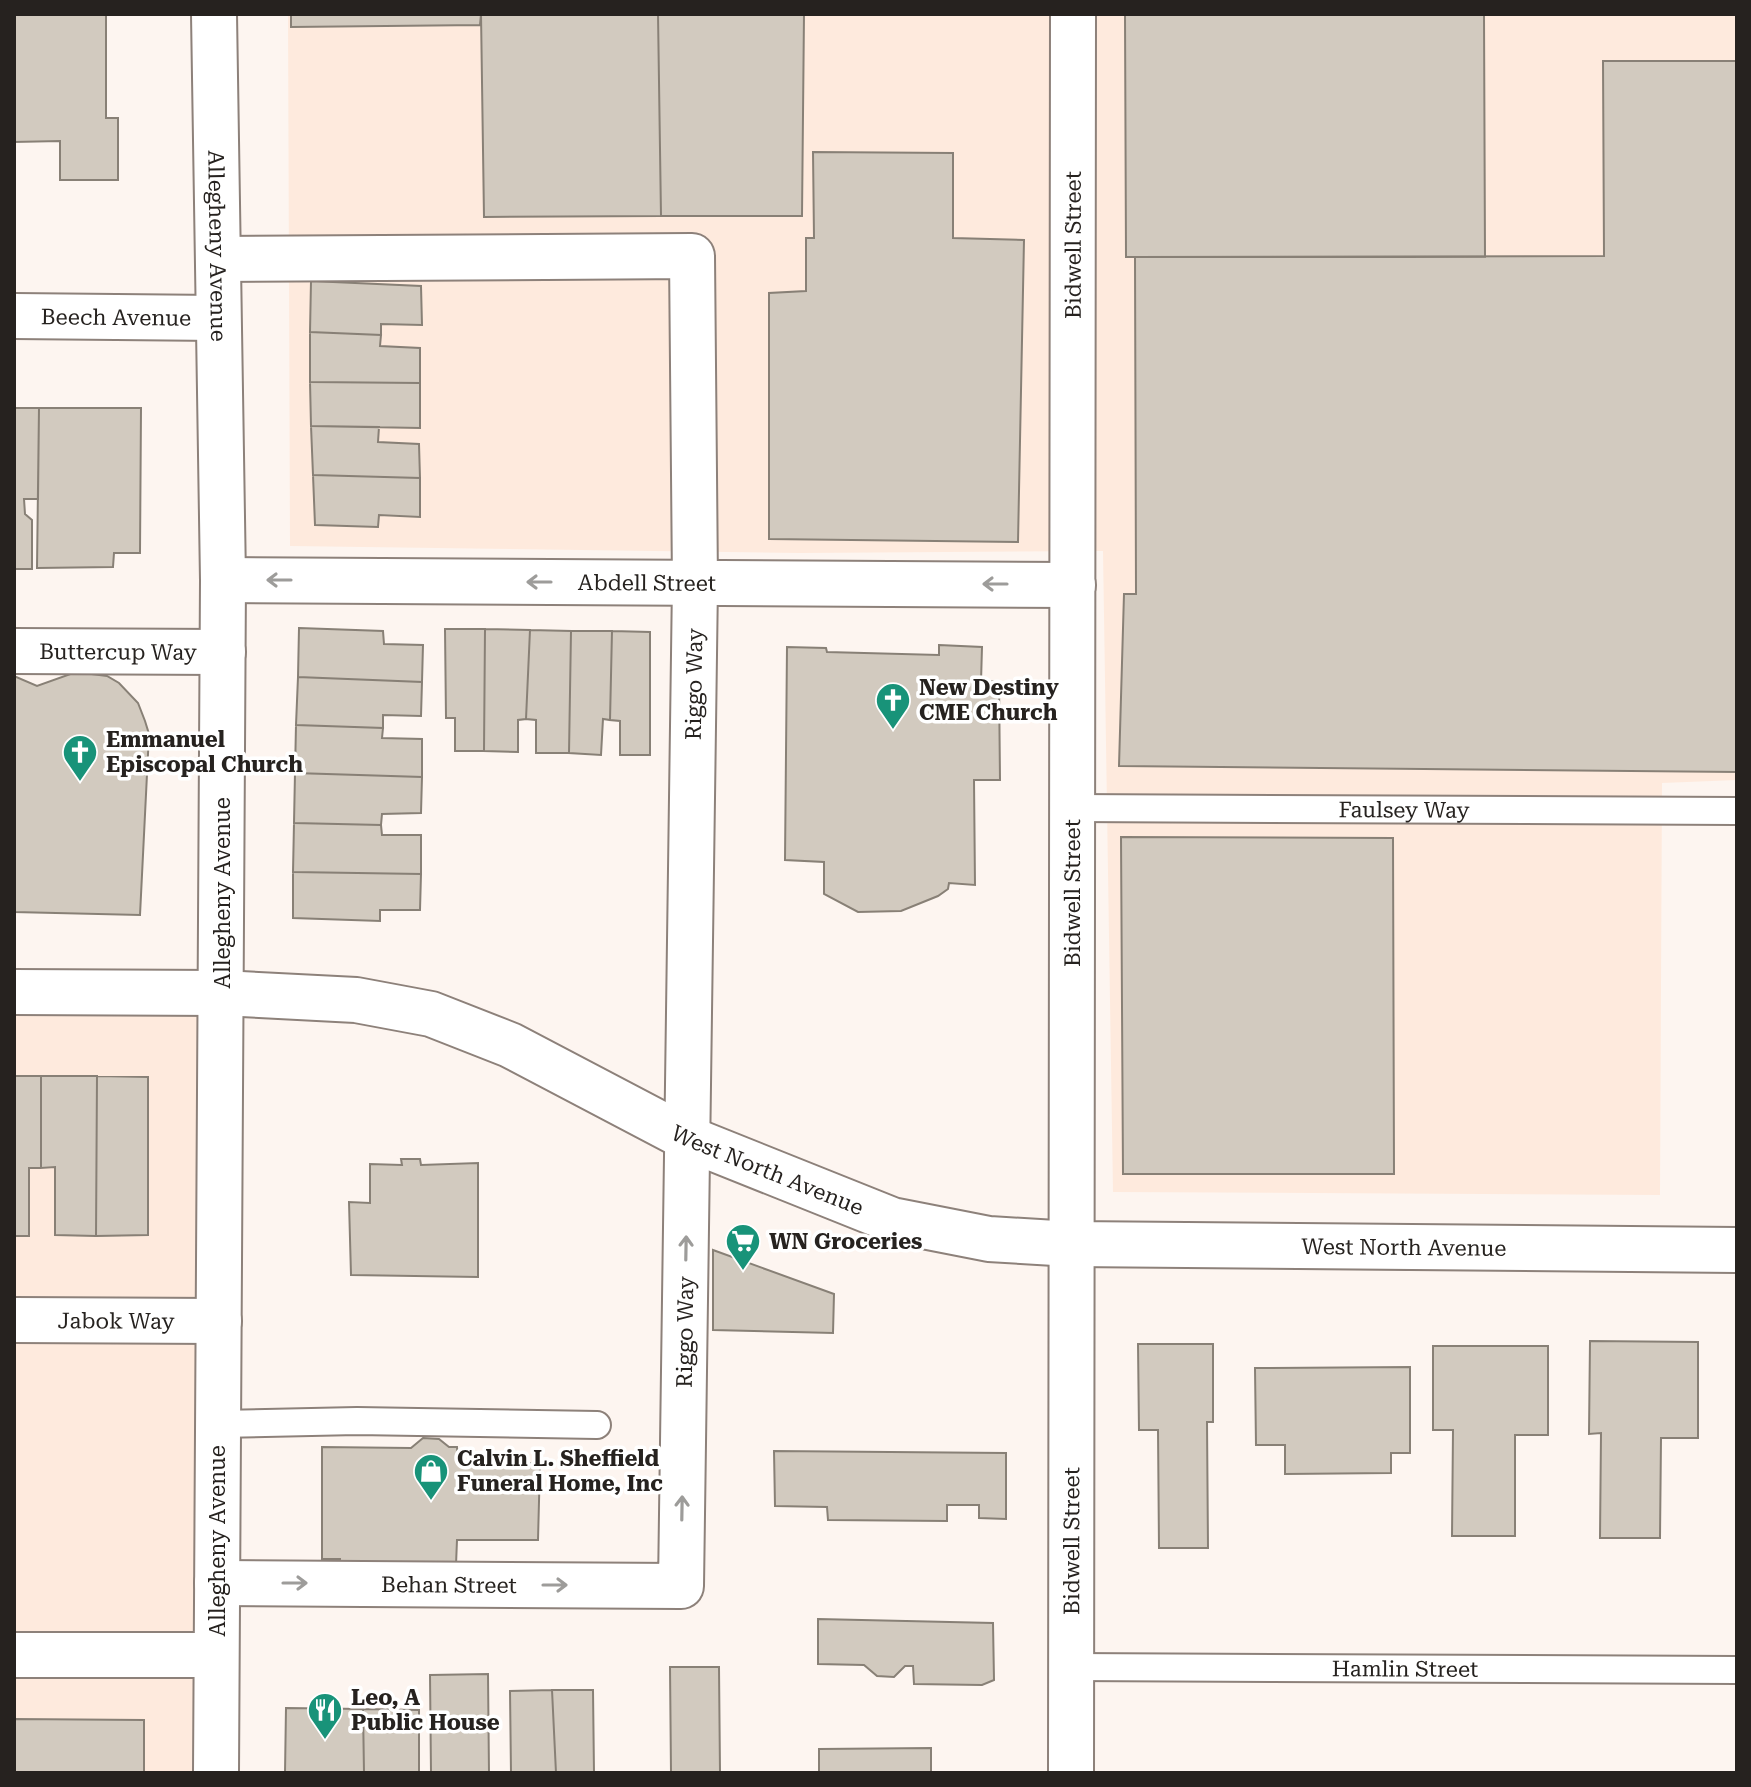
<svg xmlns="http://www.w3.org/2000/svg" width="1751" height="1787" font-family="'Roboto Serif',serif">
<rect width="100%" height="100%" fill="#fdf5f0"/>
<path fill="#feeadd" d="M288,14H1737V780L1662,783L1660,1195L1113,1192L1103,551L800,553L290,546Z
M14,992L221,993L216,1773H14Z"/>
<path fill="#d2cabf" stroke="#888076" stroke-width="2" d="M14,14H106V118H118V180H60V141L14,142Z
M291,14H481L480,25L291,27Z
M481,14H658L661,216L484,217Z
M658,14H804L802,216H661Z
M1125,14H1484L1485,257H1126Z
M1603,61H1737V772L1119,766L1124,594H1136L1135,257L1604,256Z
M813,152L953,153V238L1024,240L1018,542L769,539V293L806,291V238H814Z
M311,281L421,286L422,325L381,324V335L310,332Z
M310,332L381,335L380,346L420,348V383L310,382Z
M310,382L420,383V428L311,426Z
M14,408H39L38,499H24L25,514L32,520V569H14Z
M39,408H141L140,553H114L113,567L37,568Z
M311,426L379,427L378,442L419,444L420,478L313,475Z
M313,475L420,478V517L379,515L378,527L315,525Z
M299,628L383,631L384,644L423,645L422,682L298,677Z
M445,629H485L484,751H455V718H446Z
M485,629L530,630L526,719L518,720V752L484,751Z
M530,630L571,631L569,753H536V720L526,719Z
M571,631H612L610,720L603,719L601,755L569,753Z
M612,631L650,632V755H620V721L610,720Z
M939,645L982,647L981,682L999,681L1000,780H974L975,885L949,883L948,889L938,896L901,911L858,912L824,894V862L785,860L787,647L826,648L827,652L939,655Z
M76,672L107,676L119,683L138,703L145,721L149,734L140,915L14,912V676L37,686Z
M298,677L422,682L421,716L383,715V728L296,725Z
M296,725L383,728L382,738L422,739V777L295,773Z
M295,773L422,777L421,813L382,814L381,825L294,823Z
M294,823L381,825L382,835H421V874L293,872Z
M1121,837L1393,838L1394,1174H1123Z
M293,872L421,874L420,910H380V921L293,918Z
M14,1076H41V1168H29V1236H14Z
M41,1076H97L96,1236L55,1235V1167L41,1168Z
M97,1076L148,1077V1235L96,1236Z
M401,1159H420L421,1165L478,1163V1277L351,1275L349,1202L370,1203V1164L402,1165Z
M713,1250L834,1294L833,1333L713,1330Z
M1590,1341L1698,1342V1438H1661L1660,1538H1600L1601,1433L1589,1434Z
M1138,1344H1213V1422H1207L1208,1548H1159L1158,1430H1139Z
M1433,1346H1548V1435H1515V1536H1452L1453,1430H1433Z
M1410,1367V1453H1391V1473L1285,1474V1445H1256L1255,1368Z
M423,1438L439,1439L449,1447H457L458,1463H540L538,1540H457L456,1565H340V1559H322V1447L411,1448Z
M774,1451L1006,1453V1519L979,1518V1505H947V1521L828,1520L827,1507L775,1506Z
M818,1619L993,1623L994,1680L982,1685L914,1684L913,1666H905L894,1677L877,1676L864,1665L818,1664Z
M670,1667H719L720,1773H671Z
M488,1674L489,1773H425L431,1772L430,1675Z
M552,1690H593L594,1773H556Z
M552,1690L556,1773H511L510,1691Z
M286,1708L363,1709L364,1773H285Z
M363,1709L419,1710V1773H364Z
M14,1719L144,1720V1773H14Z
M931,1748V1773H819V1749Z"/>
<g fill="none" stroke-linecap="round" stroke-linejoin="round">
<g stroke="#8d817a" stroke-width="30">
<g id="lane">
<path id="s1" d="M1072,808L1737,811"/>
<path d="M218,1424L357,1421L597,1425"/>
<path id="s2" d="M1071,1667L1737,1670"/>
</g>
</g>
<g stroke="#8d817a" stroke-width="48">
<g id="street">
<path id="s3" d="M14,316L218,318"/>
<path id="s4" d="M223,580L1073,585"/>
<path id="s5" d="M14,651L223,652"/>
<path id="s6" d="M14,1320L219,1321"/>
<path id="s7" d="M217,1583L681,1586L695,583L692,256L218,259"/>
<path d="M14,1655H216"/>
<path id="s8" d="M1071,1773L1073,14"/>
</g>
</g>
<g stroke="#8d817a" stroke-width="48">
<g id="secondary">
<path id="s9" d="M214,14L223,580L216,1773"/>
<path id="s10" d="M14,992L221,993L356,1000L431,1014L510,1045L687,1138L892,1220L989,1239L1072,1244L1737,1250"/>
</g>
</g>
<use href="#lane" stroke="#fff" stroke-width="26"/>
<use href="#street" stroke="#fff" stroke-width="44"/>
<use href="#secondary" stroke="#fff" stroke-width="44"/>
</g>
<defs><path id="oneway-shaft" d="M-6 0H5M1.5-3L5.5 0L1.5 3" fill="none" stroke-width="1.6" stroke-linecap="round" stroke-linejoin="round" transform="scale(2)"/></defs>
<g stroke="#9d9c9a">
<use href="#oneway-shaft" transform="translate(279 580) rotate(-180)"/>
<use href="#oneway-shaft" transform="translate(539 582) rotate(-180)"/>
<use href="#oneway-shaft" transform="translate(995 584) rotate(-180)"/>
<use href="#oneway-shaft" transform="translate(686 1248) rotate(-89)"/>
<use href="#oneway-shaft" transform="translate(682 1508) rotate(-89)"/>
<use href="#oneway-shaft" transform="translate(295 1583)"/>
<use href="#oneway-shaft" transform="translate(555 1585)"/>
</g>
<defs>
<g id="church-pin" transform="scale(1.8)"><path d="M0 17L-7.5 6A9.5 9.5 0 1 1 7.5 6Z" fill="#189379" stroke="#fff"/><path d="M-1.2-6h2.4v3.5h3.3v2.4h-3.3V6h-2.4V-.1h-3.3v-2.4h3.3Z" fill="#fff"/></g>
<g id="supermarket-pin" transform="scale(1.8)"><path d="M0 17L-7.5 6A9.5 9.5 0 1 1 7.5 6Z" fill="#189379" stroke="#fff"/><path d="M-6-5.5h2.5l.6 2H6L4.5 2H-2.5L-4.4-4H-6ZM-1.5 3.2a1.3 1.3 0 1 0 .1 0ZM3 3.2a1.3 1.3 0 1 0 .1 0Z" fill="#fff"/></g>
<g id="shop-pin" transform="scale(1.8)"><path d="M0 17L-7.5 6A9.5 9.5 0 1 1 7.5 6Z" fill="#189379" stroke="#fff"/><path d="M-5-2.5h2.3a2.7 3.5 0 0 1 5.4 0H5L5.5 6h-11ZM-1.5-2.5h3a1.5 2.3 0 0 0-3 0Z" fill="#fff"/></g>
<g id="restaurant-pin" transform="scale(1.8)"><path d="M0 17L-7.5 6A9.5 9.5 0 1 1 7.5 6Z" fill="#189379" stroke="#fff"/><path d="M-5-6h1v4h1v-4h1v4h1v-4h1v5L-1.5 .5V6h-2V.5L-5-1ZM5-6V6H3V1.5H1.5Q1.5-4 5-6Z" fill="#fff"/></g>
</defs>
<g fill-rule="evenodd">
<use href="#church-pin" x="893" y="700"/>
<use href="#church-pin" x="80" y="752"/>
<use href="#supermarket-pin" x="743" y="1241"/>
<use href="#shop-pin" x="431" y="1471"/>
<use href="#restaurant-pin" x="325" y="1710"/>
</g>
<g text-anchor="middle" dominant-baseline="central" stroke-width="7" stroke-linejoin="round" paint-order="stroke">
<g font-size="22" fill="#26221f" stroke="#fff">
<text stroke="none"><textPath href="#s9" startOffset="232">Allegheny Avenue</textPath></text>
<text stroke="none"><textPath href="#s8" startOffset="1528">Bidwell Street</textPath></text>
<text stroke="none"><textPath href="#s3" startOffset="102">Beech Avenue</textPath></text>
<text stroke="none"><textPath href="#s4" startOffset="424">Abdell Street</textPath></text>
<text stroke="none"><textPath href="#s5" startOffset="104">Buttercup Way</textPath></text>
<text stroke="none"><textPath href="#s7" startOffset="1366">Riggo Way</textPath></text>
<text stroke="none"><textPath href="#s1" startOffset="332">Faulsey Way</textPath></text>
<text transform="translate(222 893) rotate(-90)">Allegheny Avenue</text>
<text stroke="none"><textPath href="#s8" startOffset="880">Bidwell Street</textPath></text>
<text stroke="none"><textPath href="#s10" startOffset="790">West North Avenue</textPath></text>
<text stroke="none"><textPath href="#s10" startOffset="1438">West North Avenue</textPath></text>
<text stroke="none"><textPath href="#s6" startOffset="102">Jabok Way</textPath></text>
<text stroke="none"><textPath href="#s7" startOffset="718">Riggo Way</textPath></text>
<text transform="translate(217 1541) rotate(-90)">Allegheny Avenue</text>
<text stroke="none"><textPath href="#s8" startOffset="232">Bidwell Street</textPath></text>
<text stroke="none"><textPath href="#s7" startOffset="232">Behan Street</textPath></text>
<text stroke="none"><textPath href="#s2" startOffset="334">Hamlin Street</textPath></text>
</g>
<g font-size="22" font-weight="bold" fill="#26221f" stroke="#fff" text-anchor="start">
<text x="919" y="687">New Destiny<tspan x="919" dy="25">CME Church</tspan></text>
<text x="106" y="739">Emmanuel<tspan x="106" dy="25">Episcopal Church</tspan></text>
<text x="769" y="1241">WN Groceries</text>
<text x="457" y="1458">Calvin L. Sheffield<tspan x="457" dy="25">Funeral Home, Inc</tspan></text>
<text x="351" y="1697">Leo, A<tspan x="351" dy="25">Public House</tspan></text>
</g>
</g>
<rect width="1751" height="1787" fill="none" stroke="#26221f" stroke-width="32"/>
</svg>
